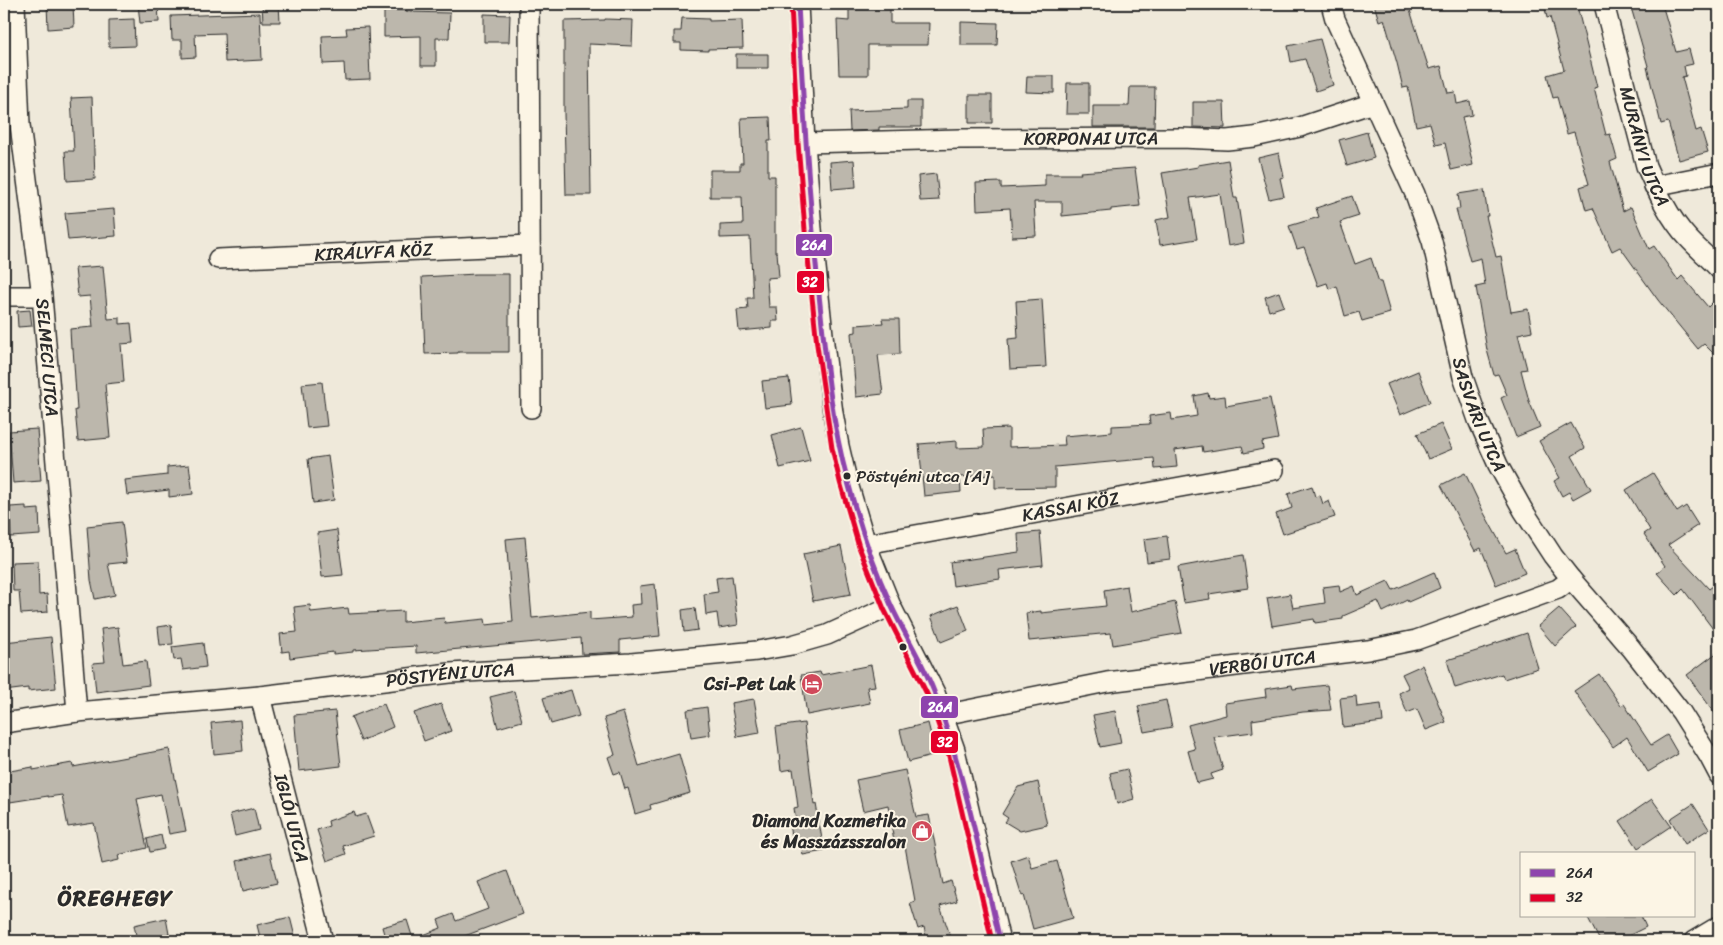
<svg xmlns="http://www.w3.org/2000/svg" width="1723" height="945" font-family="Sriracha,sans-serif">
<rect width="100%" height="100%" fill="#efe9da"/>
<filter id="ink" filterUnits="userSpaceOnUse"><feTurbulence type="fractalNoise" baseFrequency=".02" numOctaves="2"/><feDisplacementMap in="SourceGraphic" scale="10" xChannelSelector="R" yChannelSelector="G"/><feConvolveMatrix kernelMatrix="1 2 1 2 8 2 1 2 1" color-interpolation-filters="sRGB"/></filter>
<g filter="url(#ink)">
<path fill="#bcb7ac" stroke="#2b2b2b" d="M47,4H73L74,27L48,29Z
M138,4H158L159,22L140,23Z
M262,4H279L280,22H263Z
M849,4H890V23H929L928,45H868V75H839L837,20L849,21Z
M1374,4H1408L1429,69L1441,66L1448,93L1455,92L1457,104L1470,101L1472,115L1462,117L1473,165L1451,170L1445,143L1436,145L1430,123L1416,126L1408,87L1403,88L1397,63L1384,19L1379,21Z
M1544,4H1583L1584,8L1578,10L1597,87L1594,88L1606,135L1610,134L1617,159L1610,162L1623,211L1631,207L1649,249L1654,246L1678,280L1682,276L1708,307L1719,296V359L1704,344L1698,349L1658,300L1620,247L1612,251L1593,208L1586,210L1580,187L1589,184L1574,132L1567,134L1557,97L1553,98L1547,75L1564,70L1550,17L1547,18Z
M1630,4H1662L1676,52L1689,49L1693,64L1684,66L1686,76L1682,77L1696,131L1701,129L1708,152L1679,160L1668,122L1661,124L1647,67L1648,66Z
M384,10H407V12L450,13L449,38H436V66H421V36L384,37Z
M260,13L262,60L225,62L224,33L195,34L196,57L182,58V40H172L171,16Z
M484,14L510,15L509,42H484Z
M682,18L709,19V21L742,20L743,48L708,49V51L681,50V43H674V31H681Z
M134,19L135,46L109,47V20Z
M605,19L633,20L632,46L589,44L591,195H566L564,113V21L605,20Z
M961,22L998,23L997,45H961Z
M368,27L370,79L345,80L344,63L323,64L322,36L347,35L346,28Z
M1320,39L1333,85L1316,91L1305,59L1291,62L1288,46Z
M736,54H768V68H736Z
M1027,76H1054V93L1026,92Z
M1067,83H1089V114H1066Z
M1130,87H1155L1154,127H1093V106H1129Z
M969,95H992V123H969Z
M92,97L95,179L67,181L65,151H74L71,98Z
M907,101H921V127H879V130L850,131L849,111L907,109Z
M1193,102H1224L1225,128L1193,127Z
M770,117L771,141H768V176H775V252H777L779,277L767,278L769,307H777L778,321H772V328L739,331L737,310L748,309L747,298H753L750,237L720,238V225L743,224L742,197H710V170H740V163H743L741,118Z
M1367,132L1374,158L1347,166L1339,140Z
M1279,153L1284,177L1280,178L1284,196L1269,199L1258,158Z
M854,160L856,187L832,189L830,162Z
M1228,160L1234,198H1237L1244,243L1228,246L1220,194L1190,198L1197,239L1160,245L1156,220L1170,217L1162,173L1198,167V165Z
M1135,168L1140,206L1111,209V211L1062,216V202H1034L1036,236L1012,237L1010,208L977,210L976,183L1001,182V188L1045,186V174H1081L1080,172Z
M936,174L939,200L920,201L918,176Z
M1484,190L1488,216H1486L1496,257L1501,256L1511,312L1528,309L1532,331L1518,334L1527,369L1521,370L1529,401L1540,427L1516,437L1501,398L1507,395L1498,374L1494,375L1487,350L1476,287L1485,285L1481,258L1470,261L1456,209H1460L1458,194Z
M1352,196L1359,216L1340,222L1355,264L1371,258L1379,282H1381L1390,313L1362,321L1359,312L1345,316L1337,286L1329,289L1327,283L1318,286L1304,247L1297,249L1289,226L1319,217L1316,208Z
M114,209L116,236L68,240L65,213Z
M103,266L108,319L120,318V324L131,323L133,343L121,344L124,382L105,384L110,438L78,441L75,410H77L73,348H71L70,329L93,327L90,296L78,297L75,268Z
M476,274H509V352H458V353L425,354L422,277Z
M1279,292L1284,306L1269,311L1265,297Z
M1042,299L1046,367L1010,369L1008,339L1018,338L1016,301Z
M30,310L32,326L18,327L17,311Z
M882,319H899L900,354L878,355L883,394L856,397L851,333L856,332V325L883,323Z
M1418,371L1430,402L1400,415L1387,384Z
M789,378L792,405L765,408L762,381Z
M322,382L327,426L307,428L302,384Z
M1208,393L1209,398L1225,396L1226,406L1270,398L1278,439L1262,442L1263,449L1244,453L1242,446L1203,452L1202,446L1175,450L1177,467L1155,469L1154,458L1055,467V487L995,488V475L960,477L961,492L924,496L919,444L957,441V448L984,447L983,429L1009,428V447L1065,445L1064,436L1112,432V426L1150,424L1149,416L1171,413L1172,420L1197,416L1194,396Z
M1571,423L1585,448L1572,456L1591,489L1573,499L1569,492L1562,496L1554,481L1560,478L1539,441Z
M1441,424L1452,449L1428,459L1417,434Z
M801,427L810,461L780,468L772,435Z
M37,429L41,481L13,483L9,431Z
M328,456L334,500L313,503L308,459Z
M189,465L193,494L169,497V490L127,495L125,480L167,475V467Z
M1465,473L1484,513L1506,553L1515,549L1525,573L1496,585L1481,548L1475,551L1441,485Z
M1653,473L1677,512L1686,506L1698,525L1668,545L1709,589L1719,581V637L1683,589L1677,595L1657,573L1665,566L1644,534L1650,530L1626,490Z
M1312,486L1315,497L1320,495L1323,504L1329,501L1335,517L1283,534L1276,514L1292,508L1288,494Z
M26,506V510L39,509L40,535L11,537L10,507Z
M122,522L127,562L108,564L115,595L95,599L91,580L87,526Z
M337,530L343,575L322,577L317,533Z
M1040,532L1043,565L999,570L1000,579L953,586L950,562L1019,552L1018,534Z
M1167,536L1170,559L1147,562L1144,539Z
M525,537L532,618L590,612V620L632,617L631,605L641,604L640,586L655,584L660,636L620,640V652L582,654L581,638L416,653V646L353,650V652L333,654V652L290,658L289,651L282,652L280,634L297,632L294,607L310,605L311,612L348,608L349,614L403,611V622L444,618L445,623L485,619L486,625L513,622L506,539Z
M841,546L851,594L813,601L803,554Z
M1243,555L1248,588L1209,594L1210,599L1184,603L1178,567Z
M38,561L39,595L47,594L48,612L21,614L19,591H13L12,562Z
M1434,572L1440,588L1408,602L1407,600L1383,612L1378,601L1343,616V619L1315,623L1314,619L1272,626L1267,598L1290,594L1293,608L1325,603L1323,587L1339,585L1340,592L1354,586L1357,595L1388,581L1393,590Z
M732,576L738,625L719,628L717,613L706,615L704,594L718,592L716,578Z
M1127,586L1131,612L1175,602L1182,633L1113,645L1111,633L1029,641L1026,613L1041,611V613L1106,606L1104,590Z
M958,605L968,631L941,642L931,616Z
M695,608L698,630L684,632L682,610Z
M1559,608L1576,627L1555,646L1538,626Z
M171,625L173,644L160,645L158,627Z
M118,627L123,664L146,661L149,685L96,692L93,663L105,662L101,629Z
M1527,633L1538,668L1504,679L1502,674L1455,688L1447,660L1493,646V644Z
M51,637L56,688L28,691V688L4,691V642Z
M203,643L206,667L183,670L181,659L174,660L172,647Z
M1719,651V719L1687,675Z
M871,665L875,686L867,687L870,703L807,715L801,675L820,672L821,675Z
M1422,665L1446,722L1426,730L1417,709L1407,713L1399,693L1409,688L1402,674Z
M1599,674L1621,706L1624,704L1651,745L1667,735L1678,754L1648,772L1627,737L1613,747L1574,691Z
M1292,685L1293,689L1327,685L1331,710L1303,712L1252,720L1253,732L1214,737L1223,770L1211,774L1213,779L1197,783L1188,751L1195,749L1188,725L1226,715L1225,703L1266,697L1265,689Z
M571,690L579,716L551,724L543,698Z
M514,691L522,721L498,728L490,697Z
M1356,696L1357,707L1381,704L1383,722L1343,727L1340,698Z
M754,699L760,733L737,737L731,703Z
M1166,700L1172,727L1144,732L1138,706Z
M384,704L393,727L361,741L351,717Z
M441,704L451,731L424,741L414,713Z
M707,707L710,735L691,738L687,710Z
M335,711L341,766L299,771L294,715Z
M1115,711L1121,743L1100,747L1093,715Z
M623,712L639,766L679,754L690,793L650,805L651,809L635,814L628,788L625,789L620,772L614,774L608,757L615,755L604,718Z
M240,720L243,751L214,754L211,723Z
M804,723L814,805L816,804L824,851L803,855L801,843L793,844L790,823L796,822L794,808L798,807L793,769L781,771L776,727Z
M928,723L936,755L908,762L900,730Z
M169,749L186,831L169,834L161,794L137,799L147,848L118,855L119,860L102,864L94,823L68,827L62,795L48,797V796L10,802L4,772L33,767V770L72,763L73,767Z
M1127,769L1134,799L1117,804L1110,773Z
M905,770L916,817L929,815L943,884L951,881L957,901L940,906L952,941H927L924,927L918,929L910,903L915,901L905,846L895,848L888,805L863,811L856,780Z
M1038,782L1047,825L1020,831L1005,822L1008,818L1002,814L1018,787Z
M1652,799L1671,826L1638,848L1620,821Z
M1693,804L1709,829L1685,844L1670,819Z
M254,808L259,830L235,836L230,814Z
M354,812L356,817L366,814L374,836L343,846L346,854L327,861L317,830L329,826L328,821Z
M161,835L164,849L150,852L147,839Z
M270,853L277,883L243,891L237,861Z
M1028,855L1032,868L1057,861L1073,918L1033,929L1024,895L1022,896L1011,861Z
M507,871L523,914L462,937L463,941H386L382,927L407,920L413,939L441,928L438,920L453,914L456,921L488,909L478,882Z
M1587,916H1641L1646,927L1618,941H1600Z
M290,917L296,941H261L257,925Z
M166,918L169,934L137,940L134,925Z"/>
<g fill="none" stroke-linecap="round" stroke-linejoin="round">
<g stroke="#2b2b2b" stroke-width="22">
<g id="minor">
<path id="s1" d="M15,4L20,125L42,296L77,712"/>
<path d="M529,4L531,408"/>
<path d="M798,4L805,143L812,229L824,344L833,413L839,446L847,480L866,544L891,606L935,693L955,750L1000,941"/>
<path id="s2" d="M1331,4L1335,19L1415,194L1432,241L1463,377L1478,420L1498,465L1523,510L1553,556L1571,579L1631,648L1681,712L1710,758L1719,775"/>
<path id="s3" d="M1604,4L1646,166C1657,191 1669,218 1688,238C1698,249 1709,258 1719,269"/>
<path id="s4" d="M805,143L960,139L1181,138L1227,140L1254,137L1300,127L1373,103"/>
<path d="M1654,186L1719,173"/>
<path id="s5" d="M218,259L530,245"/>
<path d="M4,296H42"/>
<path id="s6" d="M866,544L1274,470"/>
<path id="s7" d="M260,696L323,941"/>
<path id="s8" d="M943,715L1107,682L1368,650L1416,640L1558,589L1571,579"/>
<path id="s9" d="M4,723L77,712L260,696L450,673L631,663L757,651L792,645L827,635L891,606"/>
<path d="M1694,941L1719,926"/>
</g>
</g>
<use href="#minor" stroke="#fcf5e5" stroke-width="19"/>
<g stroke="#fcf5e5" stroke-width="9">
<path id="bus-1" d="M798,4C803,104 809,204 820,304C826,364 832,424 848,482C859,524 873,566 891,605C905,636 925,665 936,697C965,776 981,859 1000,941"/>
</g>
<g stroke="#fcf5e5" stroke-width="9">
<path id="bus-2" d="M791,4L798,143L805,230L817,345L832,448L840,482L859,547L884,609L928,696L948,752L992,941"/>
</g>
<use href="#bus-1" stroke="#8e44ad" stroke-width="5"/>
<use href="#bus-2" stroke="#e4002b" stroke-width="5"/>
</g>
</g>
<defs>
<g id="hotel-disc" transform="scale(1.125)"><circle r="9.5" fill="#d1495b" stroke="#fcf5e5"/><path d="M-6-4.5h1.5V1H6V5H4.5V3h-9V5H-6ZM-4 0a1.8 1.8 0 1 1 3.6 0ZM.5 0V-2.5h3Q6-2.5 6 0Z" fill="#fff"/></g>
<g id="shop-disc" transform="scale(1.125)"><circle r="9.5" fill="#d1495b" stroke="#fcf5e5"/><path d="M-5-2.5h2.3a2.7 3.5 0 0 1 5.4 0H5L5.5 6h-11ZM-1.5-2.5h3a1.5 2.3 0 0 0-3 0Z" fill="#fff"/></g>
</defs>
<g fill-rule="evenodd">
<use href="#hotel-disc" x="812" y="684"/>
<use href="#shop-disc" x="922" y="831"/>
</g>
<g fill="#2b2b2b" stroke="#fcf5e5" stroke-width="2">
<circle cx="847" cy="476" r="4.5"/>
<circle cx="903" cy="647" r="4.5"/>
</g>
<g text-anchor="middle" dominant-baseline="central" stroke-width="4" stroke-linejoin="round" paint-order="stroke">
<g font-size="17" fill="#2b2b2b" stroke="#fcf5e5" text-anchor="start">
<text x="856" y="476">Pöstyéni utca [A]</text>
</g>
<g font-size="18" fill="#2b2b2b" stroke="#fcf5e5">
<text stroke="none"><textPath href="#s4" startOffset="286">KORPONAI UTCA</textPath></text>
<text stroke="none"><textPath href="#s3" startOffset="148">MURÁNYI UTCA</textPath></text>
<text stroke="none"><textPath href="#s5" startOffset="156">KIRÁLYFA KÖZ</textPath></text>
<text stroke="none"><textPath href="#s1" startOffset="355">SELMECI UTCA</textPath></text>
<text stroke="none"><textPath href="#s2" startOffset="438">SASVÁRI UTCA</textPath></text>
<text stroke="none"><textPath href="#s6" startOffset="208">KASSAI KÖZ</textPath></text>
<text stroke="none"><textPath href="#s8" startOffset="324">VERBÓI UTCA</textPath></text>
<text stroke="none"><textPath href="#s9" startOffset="449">PÖSTYÉNI UTCA</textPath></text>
<text stroke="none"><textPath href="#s7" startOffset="126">IGLÓI UTCA</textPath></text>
</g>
<g font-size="18" font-weight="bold" fill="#2b2b2b" stroke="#fcf5e5" text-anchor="end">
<text x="796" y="684">Csi-Pet Lak</text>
<text x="906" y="821">Diamond Kozmetika<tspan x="906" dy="21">és Masszázsszalon</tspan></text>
</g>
<g font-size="22" font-weight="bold" letter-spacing="1" fill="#2b2b2b" stroke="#fcf5e5">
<text x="115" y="898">ÖREGHEGY</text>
</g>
</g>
<g stroke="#fcf5e5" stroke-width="2">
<rect x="795" y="233" width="38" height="24" rx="5" fill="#8e44ad"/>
<rect x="796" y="270" width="29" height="24" rx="5" fill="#e4002b"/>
<rect x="920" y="695" width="39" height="24" rx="5" fill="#8e44ad"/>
<rect x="930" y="730" width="29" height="24" rx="5" fill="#e4002b"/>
</g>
<g font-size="14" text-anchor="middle" font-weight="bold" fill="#fff">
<text x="814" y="250">26A</text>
<text x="810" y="287">32</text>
<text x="940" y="712">26A</text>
<text x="945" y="747">32</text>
</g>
<rect width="1723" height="945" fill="none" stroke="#fcf5e5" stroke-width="20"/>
<rect x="10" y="10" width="1703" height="925" fill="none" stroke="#2b2b2b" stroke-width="2" filter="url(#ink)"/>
<rect x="1520" y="852" width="175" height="65" fill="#fcf5e5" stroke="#a8a49b"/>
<rect x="1530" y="869" width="25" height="8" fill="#8e44ad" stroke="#a8a49b"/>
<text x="1566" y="878" font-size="15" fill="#2b2b2b">26A</text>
<rect x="1530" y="894" width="25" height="8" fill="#e4002b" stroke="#a8a49b"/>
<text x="1566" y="902" font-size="15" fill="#2b2b2b">32</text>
</svg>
